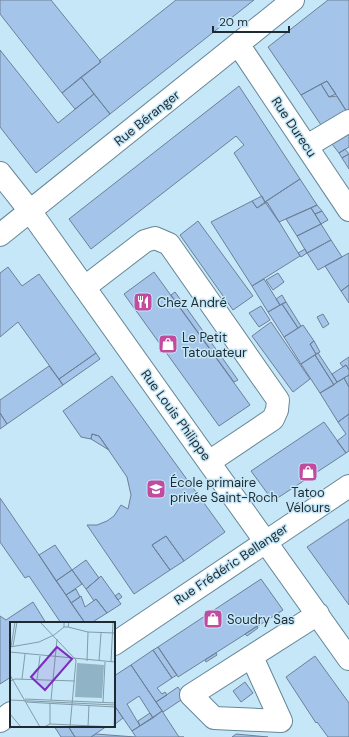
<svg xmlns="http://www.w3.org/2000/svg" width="349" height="737" font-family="'DM Sans',sans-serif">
<rect width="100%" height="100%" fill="#c5e7f8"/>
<path fill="#a4c4ea" stroke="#6c8098" d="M0,0H51L101,62L62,93L0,14Z
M176,0H254L110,114L81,77L101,62L99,61Z
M328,0H349V110L347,112L327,81L301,95L268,47Z
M0,50L58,123L94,94L110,114L36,173L0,127Z
M81,77L94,94L75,109L62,93Z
M327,81L336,94L329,97L321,84Z
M321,84L329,97L337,96L347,112L321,125L301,95Z
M239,86L300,179L265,202L234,153L244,145L236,136L91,249L69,219Z
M349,134V147L339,153L332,144Z
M345,149L349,154L342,158L339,153Z
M349,154V169L342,158Z
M300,179L317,205L279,222L265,202Z
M262,196L265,202L257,208L252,201Z
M252,201L257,208L267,202L300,256L252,286L211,222Z
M317,205L322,211L315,214L311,208Z
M311,208L321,224L297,236L286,219Z
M322,211L328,220L321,224L315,214Z
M198,221L253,296L233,310L180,235Z
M321,224L331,240L307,253L297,236Z
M331,240L342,257L318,270L307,253Z
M305,249L307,253L301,257L298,253Z
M349,253V285L341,291L325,266Z
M8,267L22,286L39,274L96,353L59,379L18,322L0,337V273Z
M154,272L250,405L219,426L124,294Z
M278,273L284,282L273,290L266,280Z
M264,279L280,305L268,312L252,286Z
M349,285V303L341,291Z
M175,292L238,380L234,382L171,295Z
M282,295L286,302L280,305L276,299Z
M286,302L301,326L298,328L282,304Z
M282,304L298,328L284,337L268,312Z
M261,306L270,320L259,327L249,313Z
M323,314L329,324L323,328L317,317Z
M271,322L310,379L293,392L252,336Z
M303,325L314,341L310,344L316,354L301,364L284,337Z
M314,341L320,352L316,354L310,344Z
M96,353L100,359L63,385L59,379Z
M318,353L337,382L334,385L315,355Z
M315,355L334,385L320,393L301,364Z
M349,357V370L346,365L343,367L340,363Z
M346,365L349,370V375L337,382L332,374Z
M49,366L63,385L7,424L0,413V400Z
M349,375V387L344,378Z
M112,376L225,532L184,561L166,536L152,545L170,570L134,594L87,525H97L107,521L114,516L121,505L128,509L131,495L127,477L99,436L92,434L91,439L81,437L63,411Z
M344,378L349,387V414L338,422L320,393Z
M0,413L7,424L0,429Z
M349,414V451L346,453L337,441L346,434L338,422Z
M324,422L346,453L273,501L251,471Z
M92,434L99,436L109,450L91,439Z
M0,498L39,555L85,623H61L29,576L25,578L0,542Z
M349,519V605L307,547Z
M166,536L184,561L170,570L152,545Z
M55,545L72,570L56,581L39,555Z
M86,560L99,578L86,589L72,570Z
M72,570L82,584L66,595L56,581Z
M101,576L121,604L107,613L96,599L94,601L86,589Z
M261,579L283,610L178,677L158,647Z
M76,589L80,597L71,603L66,595Z
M119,593L122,597L118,600L115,596Z
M81,596L85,607L96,599L107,613L91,623H85L71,603Z
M33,602L46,623H11V677L0,684V616L6,620Z
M257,626L258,628L247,636L245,634Z
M158,647L177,675L172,678L153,650Z
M153,650L172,678L157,688L162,694L165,692L167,695L156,702L131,665Z
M216,653L217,655L206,662L205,660Z
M315,656L349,703V737H328L317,722L316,723L286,677Z
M131,665L162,711L153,718L139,696L127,704L140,726L132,731L114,705V676Z
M245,682L253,693L241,702L233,691Z
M178,687L183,695L181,700L163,712L156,702Z
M114,705L123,718L114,725Z
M162,711L179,737H184H136L132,731Z
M150,713L153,718L140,726L138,721Z
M54,726H68L75,737H61Z
M68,726H107L91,737H75Z
M96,734L135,737H91Z
M236,734L268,737H232Z"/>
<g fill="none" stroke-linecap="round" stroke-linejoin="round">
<g stroke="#678797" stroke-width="24">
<path id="minor" d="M238,44L349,210
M307,146L349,121
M0,173L30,211L349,659
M0,235L293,0
M85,287L145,241L155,238L169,244L278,400L277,410L273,419L209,462
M114,644L349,486
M252,657L281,721L214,718L191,695L318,614
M0,721L11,713"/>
</g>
<use href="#minor" stroke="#fff" stroke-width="22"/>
</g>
<defs>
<g id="restaurant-square" transform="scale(1)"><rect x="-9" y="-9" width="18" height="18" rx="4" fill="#c24ba0" stroke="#c5e7f8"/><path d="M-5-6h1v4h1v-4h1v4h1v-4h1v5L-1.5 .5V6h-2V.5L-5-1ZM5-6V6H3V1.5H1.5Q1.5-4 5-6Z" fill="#fff"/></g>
<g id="shop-square" transform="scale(1)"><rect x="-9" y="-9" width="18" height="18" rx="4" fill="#c24ba0" stroke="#c5e7f8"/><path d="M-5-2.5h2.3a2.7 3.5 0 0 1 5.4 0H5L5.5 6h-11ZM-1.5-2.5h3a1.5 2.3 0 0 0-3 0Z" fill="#fff"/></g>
<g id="school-square" transform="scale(1)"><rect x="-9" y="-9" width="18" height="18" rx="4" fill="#c24ba0" stroke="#c5e7f8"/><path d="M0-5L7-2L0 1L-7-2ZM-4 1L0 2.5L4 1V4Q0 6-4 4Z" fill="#fff"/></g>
</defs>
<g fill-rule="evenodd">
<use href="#restaurant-square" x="143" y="302"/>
<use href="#shop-square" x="168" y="344"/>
<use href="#shop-square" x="308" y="472"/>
<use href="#school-square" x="156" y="489"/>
<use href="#shop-square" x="213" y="619"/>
</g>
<g text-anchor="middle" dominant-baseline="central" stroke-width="3" stroke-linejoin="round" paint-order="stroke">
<g font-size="13" fill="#1e2b32" stroke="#c5e7f8">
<text transform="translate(147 118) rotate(-39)">Rue Béranger</text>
<text transform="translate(294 127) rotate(56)">Rue Durecu</text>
<text transform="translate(176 415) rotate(54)">Rue Louis Philippe</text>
<text transform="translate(231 564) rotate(-34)">Rue Frédéric Bellanger</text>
</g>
<g font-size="13" fill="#1e2b32" stroke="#c5e7f8" text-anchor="start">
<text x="157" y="302">Chez André</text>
<text x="182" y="337">Le Petit<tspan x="182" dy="15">Tatouateur</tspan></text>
<text x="170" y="482">École primaire<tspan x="170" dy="15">privée Saint-Roch</tspan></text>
<text x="308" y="492" text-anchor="middle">Tatoo<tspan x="308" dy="15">Vélours</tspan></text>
<text x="227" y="619">Soudry Sas</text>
</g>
</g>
<g transform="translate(10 622)">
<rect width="105" height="105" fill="#c5e7f8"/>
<path d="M67,41L94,43L92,76L65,75Z" fill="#90b4c6"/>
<path fill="none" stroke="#829ca9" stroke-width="1" d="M30,0L66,38M54,5H58L59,0H80M58,5L78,10L105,11M3,24L7,0M0,25L29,20L44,13L54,5V0M1,25L5,0M0,30L105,40M77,39L78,10M89,39L91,11M101,40L103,0M0,53L30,105M12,57L15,32M27,58L30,34M0,59L5,57L65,59M15,77L105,81M0,78L105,83M41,78L47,17M16,80L105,85M93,81L95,40M0,92L11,105M40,102V81M34,105L40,102L105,105M60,105L66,38M78,105L79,83M104,105L105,85"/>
<path fill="#7b2cbf" fill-opacity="0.15" stroke="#7b2cbf" stroke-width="2" d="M47,25L62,37L35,68L21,55Z"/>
<rect width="105" height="105" fill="none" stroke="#1e2b32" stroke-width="2"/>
</g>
<path d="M213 26v6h76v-6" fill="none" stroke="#1e2b32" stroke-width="2"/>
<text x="219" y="26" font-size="12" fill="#1e2b32" stroke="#c5e7f8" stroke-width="3" paint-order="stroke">20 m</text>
</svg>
